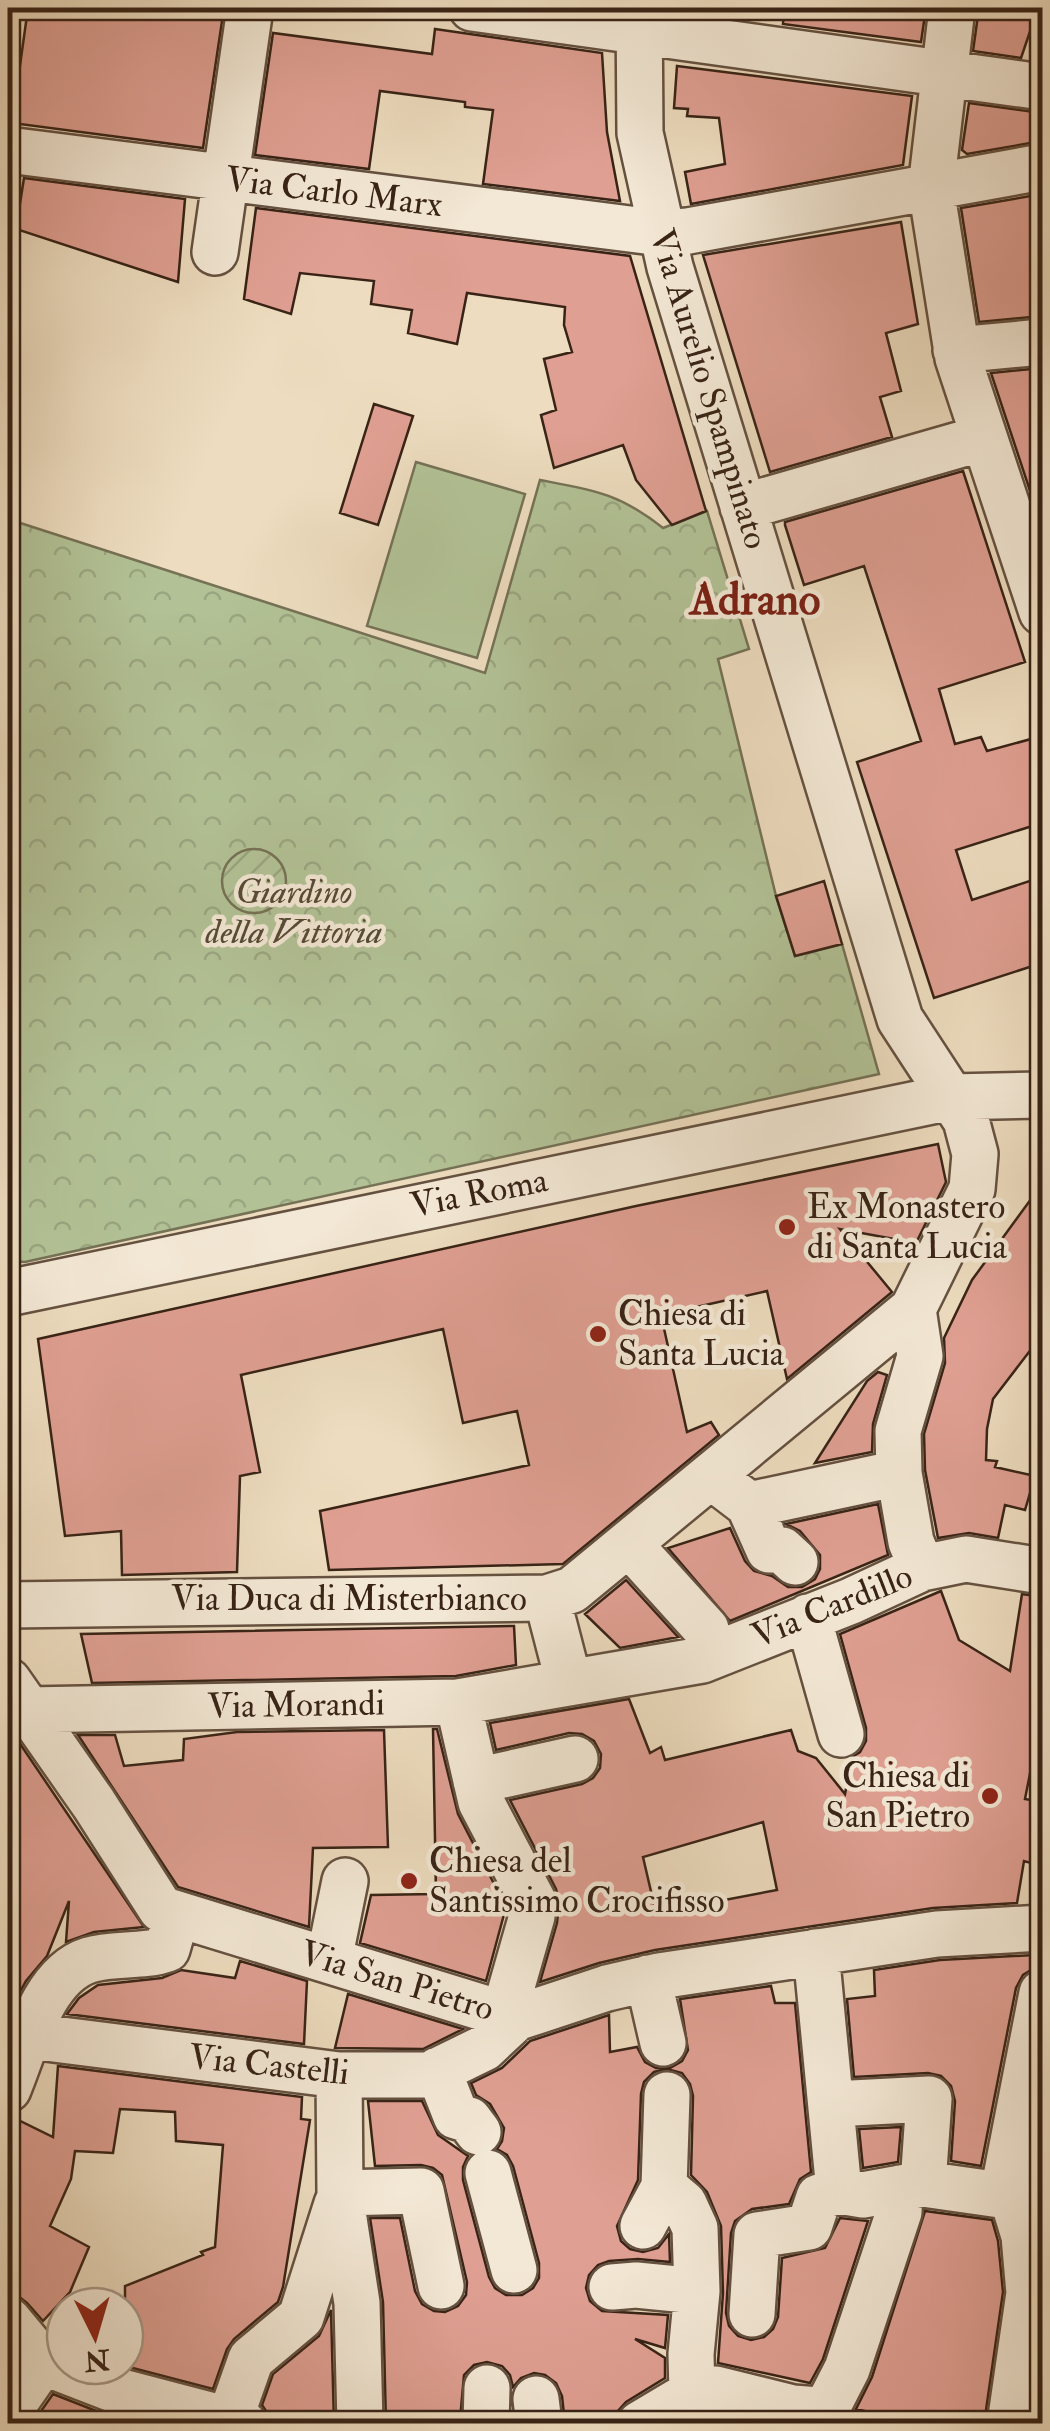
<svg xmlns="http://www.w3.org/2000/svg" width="1050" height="2431" font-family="'IM FELL Double Pica',serif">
<defs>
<pattern id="forest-crowns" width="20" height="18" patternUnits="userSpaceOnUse" patternTransform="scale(2.5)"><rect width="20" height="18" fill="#b2c296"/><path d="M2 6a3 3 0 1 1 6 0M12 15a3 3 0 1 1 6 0" fill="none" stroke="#9aa681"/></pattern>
<pattern id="garden-furrows" width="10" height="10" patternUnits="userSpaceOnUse" patternTransform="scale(2.5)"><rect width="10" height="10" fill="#b2c296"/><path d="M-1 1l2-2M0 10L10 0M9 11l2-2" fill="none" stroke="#9aa681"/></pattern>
</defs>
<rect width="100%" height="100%" fill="#eddcbf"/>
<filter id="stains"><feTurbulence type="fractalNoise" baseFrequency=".002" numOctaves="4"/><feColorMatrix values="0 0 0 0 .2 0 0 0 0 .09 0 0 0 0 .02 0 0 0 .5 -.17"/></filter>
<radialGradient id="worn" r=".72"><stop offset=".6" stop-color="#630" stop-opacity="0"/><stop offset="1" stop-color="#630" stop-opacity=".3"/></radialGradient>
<path fill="url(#forest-crowns)" stroke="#757256" stroke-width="2.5" d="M540,480C593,490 619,493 663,528L707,511L749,649L718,659L776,896L795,956L842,944L879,1074L25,1262L8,1261V519L485,673Z"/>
<path fill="url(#garden-furrows)" stroke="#757256" stroke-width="2.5" d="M222 881a32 32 0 1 1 64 0a32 32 0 1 1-64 0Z"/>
<path fill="#b2c296" stroke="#757256" stroke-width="2.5" d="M416,462L525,494L477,658L367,626Z"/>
<path fill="#df9f92" stroke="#382316" stroke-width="2.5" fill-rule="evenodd" d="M28,8H224L203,148L12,123Z
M784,8H926L921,42L783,24Z
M979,8H1038L1021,58L973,51Z
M435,29L602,53L607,132L620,201L483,184L493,110L465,107V102L380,91L369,169L255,155L273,33L432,54Z
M677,66L912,96L903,165L691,204L685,172L725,164L719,118L687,116L688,109L674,108Z
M969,103L1042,113V141L967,154L962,150Z
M24,178L185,199L178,282L16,229Z
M1042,194V316L979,322L961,208Z
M256,208L630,256L706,511L672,525L636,480L623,445L554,468L541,415L556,410L544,359L572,352L564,325L565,307L467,293L457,344L408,333L412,310L371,304L374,281L300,273L291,314L244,299Z
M901,222L918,324L886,333L901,391L880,397L892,437L770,472L703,255Z
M1042,368V524H1041L991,373Z
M374,404L413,416L378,525L340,513Z
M963,471L1025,662L939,689L955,744L981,737L987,751L1042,736V823L956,850L972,900L1042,877V963L934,998L857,762L921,741L864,566L804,585L785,525V522Z
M824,881L842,944L795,956L776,896Z
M938,1144L946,1182L916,1243L840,1229L892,1292L787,1379L767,1291L661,1315L687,1432L711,1422L719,1435L563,1564L329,1570L320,1511L529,1465L517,1411L463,1423L443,1329L241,1375L260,1472L240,1476L237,1572L122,1575L121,1531L65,1536L38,1339L636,1206Z
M1042,1184V1335L993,1399L987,1429L986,1460L997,1461L995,1467L1035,1476L1025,1510L1005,1505L998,1538L969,1533L938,1538L925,1470L924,1434L945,1363L944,1338L972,1280Z
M878,1372L887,1375L873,1424L872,1452L815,1463L867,1381Z
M878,1504L888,1555L730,1621L668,1548L730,1528L745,1561L754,1571L772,1576L788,1587H802L815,1579L820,1569V1555L800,1531L786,1524Z
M626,1580L678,1637L620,1648L585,1614Z
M941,1591L959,1640L1010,1671L1022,1594L1042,1597V1712L1025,1799L1042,1802V1866L1024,1861L1017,1903L933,1908L655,1950L599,1963L540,1982L557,1923L559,1902L556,1889L510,1800L582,1784L593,1778L600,1768L601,1754L594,1741L582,1734L569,1733L496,1750L490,1723L629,1699L650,1753L661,1747L665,1760L791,1730L798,1751L816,1758L845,1794L852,1757L860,1752L866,1741V1728L840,1634ZM763,1822L777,1890L656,1913L643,1857Z
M514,1626L516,1665L456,1676L92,1683L81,1634Z
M8,1726L144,1927L94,1932L66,1942L69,1901L47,1956L26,1981L15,2001L8,2000Z
M433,1729H437L458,1814L506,1907L486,1981L360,1943L371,1895L436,1894Z
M384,1730L388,1847L313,1848L309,1927L178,1887L78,1735H115L124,1766L183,1760L184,1739L237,1732Z
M1034,1955L1033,1959L1042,1960V1967L1033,1969L1023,1975L1016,1988L981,2166L951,2161L955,2101L951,2086L941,2076L928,2073L854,2077L847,1999L875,1996L874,1970L940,1960Z
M240,1961L307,1981L304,2044L67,2014L79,1998L98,1985L162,1978L181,1970L235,1978Z
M771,1986L775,2003H795L811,2172L800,2179L789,2204L752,2209L735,2221L731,2233L726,2313L729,2326L738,2336L751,2340L764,2337L773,2329L778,2317L782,2258L825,2248L840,2218L868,2221L823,2359L810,2383L718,2363L723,2293L721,2226L707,2192L691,2175L693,2096L690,2084L682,2073L667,2069L654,2072L644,2082L641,2094L638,2180L617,2226L621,2241L630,2249L643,2252L658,2248L669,2234L670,2262L638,2259L609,2261L598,2265L589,2275L586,2288L590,2301L602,2311L668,2315L665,2348L635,2339L665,2358V2378L626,2402L617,2412L614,2424H565L562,2396L556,2383L545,2375L534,2373L521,2378L513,2387L510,2375L502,2366L487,2362L474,2365L464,2375L460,2420L422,2413L421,2424H386L383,2302L370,2218H400L415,2291L422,2304L434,2311L445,2312L458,2306L466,2295L467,2282L442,2175L433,2168L421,2165L375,2166L368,2101H422L438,2135L468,2156L463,2167V2180L489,2277L495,2288L506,2295H522L533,2288L539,2278V2263L513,2166L507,2155L497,2149L502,2141L504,2128L490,2104L476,2095L471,2083L502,2068L530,2041L609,2015L610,2052L637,2047L645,2062L656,2068H670L682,2061L688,2050L680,1999Z
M348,1994L463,2029L423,2049L335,2048Z
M58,2066L302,2097L301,2119L310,2120L283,2287L278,2302L234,2339L227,2349L213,2389L125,2366V2286L203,2255L201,2252L215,2247L223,2145L176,2141L175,2112L120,2109L113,2153L75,2151L71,2179L50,2226L89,2247L70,2292L43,2321L27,2303L18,2296L8,2294V2115L53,2137Z
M901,2127L898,2162L863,2168L859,2129Z
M925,2211L992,2220L998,2241L1003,2292L984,2424H921L856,2409L872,2377Z
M331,2310L334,2424H306L268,2414L262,2405L273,2374L319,2336Z
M53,2394L109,2416L138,2424H32Z"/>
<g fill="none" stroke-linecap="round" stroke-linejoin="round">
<g stroke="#655140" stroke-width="50">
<path id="minor" d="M472,8L1042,87
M639,8L640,133L670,267L900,1019L966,1120L975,1154L972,1189L913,1309L920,1356L898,1431L899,1473L911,1542L922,1568
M952,8L931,188L958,358L1042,612
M8,150L661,233L688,231L1042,167
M215,252L250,8
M956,350L1042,342
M743,507L983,438
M8,1293L951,1097L1042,1095
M711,1476L749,1505L899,1473
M749,1505L769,1550H782L795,1562
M629,1544L706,1629
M547,1598L569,1683
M8,1605L547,1598L572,1590L913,1309
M808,1617L841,1734
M8,1681L94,1804L161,1909L516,2018L607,1988L659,1976L937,1934L1042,1928
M458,1702L481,1802L533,1901L532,1916L504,2014
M28,1710L458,1702L702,1660L851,1601L922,1568L966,1559L1042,1571
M476,1781L575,1759
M816,1952L839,2191L863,2195L923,2184L1042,2201
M329,1960L345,1881
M648,1978L663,2043
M8,2027L30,2036L339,2075H429L484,2048L516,2018
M438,2070L456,2116L469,2120L478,2132
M339,2075L340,2193L357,2303L360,2424
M8,2089C26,2046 42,1975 89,1960C114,1952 142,1958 167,1949L177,1914
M667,2095L664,2187L684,2204L695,2228L697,2291L691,2354L692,2393
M833,2104L929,2099L923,2184
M488,2173L514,2270
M340,2193L421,2191L441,2286
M643,2226L664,2187
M612,2287L636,2285L697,2291
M752,2314L757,2235L809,2227L819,2197L839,2191
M8,2320L43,2362L118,2391L244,2424
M536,2399L539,2424
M8,2412L43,2362
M228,2424L251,2359L301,2317L337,2204
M486,2424L487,2388
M640,2424L692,2393L716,2389L793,2408L818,2410L828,2406L847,2369L899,2212L900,2188
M1010,2424L1029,2293L1024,2236L1006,2177L1042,1993"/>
</g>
<use href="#minor" stroke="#f3e8d5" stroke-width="45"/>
</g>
<g fill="#8f2418" stroke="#f3e8d5" stroke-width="4">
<circle cx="787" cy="1227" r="10"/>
<circle cx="598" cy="1334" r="10"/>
<circle cx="990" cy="1796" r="10"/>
<circle cx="409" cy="1881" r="10"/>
</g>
<g text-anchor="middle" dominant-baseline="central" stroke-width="9" stroke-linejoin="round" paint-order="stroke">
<g font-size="35" fill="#382316" stroke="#f3e8d5">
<text transform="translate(334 192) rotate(7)">Via Carlo Marx</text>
<text transform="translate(709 389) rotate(73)">Via Aurelio Spampinato</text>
<text transform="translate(479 1193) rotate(-11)">Via Roma</text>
<text x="349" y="1599">Via Duca di Misterbianco</text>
<text transform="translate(832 1606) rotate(-22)">Via Cardillo</text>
<text transform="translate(296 1705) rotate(-1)">Via Morandi</text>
<text transform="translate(397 1981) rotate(17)">Via San Pietro</text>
<text transform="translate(269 2065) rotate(6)">Via Castelli</text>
</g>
<g font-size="35" font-style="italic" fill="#564b36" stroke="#f3e8d5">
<text x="294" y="892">Giardino<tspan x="294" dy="40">della Vittoria</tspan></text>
</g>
<g font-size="35" fill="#382316" stroke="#f3e8d5" text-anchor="start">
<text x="807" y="1207">Ex Monastero<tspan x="807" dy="40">di Santa Lucia</tspan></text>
<text x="618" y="1314">Chiesa di<tspan x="618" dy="40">Santa Lucia</tspan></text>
<text x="970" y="1776" text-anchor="end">Chiesa di<tspan x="970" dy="40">San Pietro</tspan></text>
<text x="429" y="1861">Chiesa del<tspan x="429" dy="40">Santissimo Crocifisso</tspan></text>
</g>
<g font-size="45" font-weight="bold" fill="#7a1f14" stroke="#f3e8d5">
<text x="755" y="600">Adrano</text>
</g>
</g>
<rect width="1050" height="2431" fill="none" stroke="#eddcbf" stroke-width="40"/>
<rect x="10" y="10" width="1030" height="2411" fill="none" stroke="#382316" stroke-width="5"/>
<rect x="20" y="20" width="1010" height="2391" fill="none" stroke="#382316" stroke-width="2.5"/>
<g transform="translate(95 2336) rotate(175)"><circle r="48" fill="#f3e8d5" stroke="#a89989" stroke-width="2.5"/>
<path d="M0-8L18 38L0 25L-18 38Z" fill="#8f2418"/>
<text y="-15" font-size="28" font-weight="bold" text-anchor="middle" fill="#382316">N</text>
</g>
<rect width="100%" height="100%" filter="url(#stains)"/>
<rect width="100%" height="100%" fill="url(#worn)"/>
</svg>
